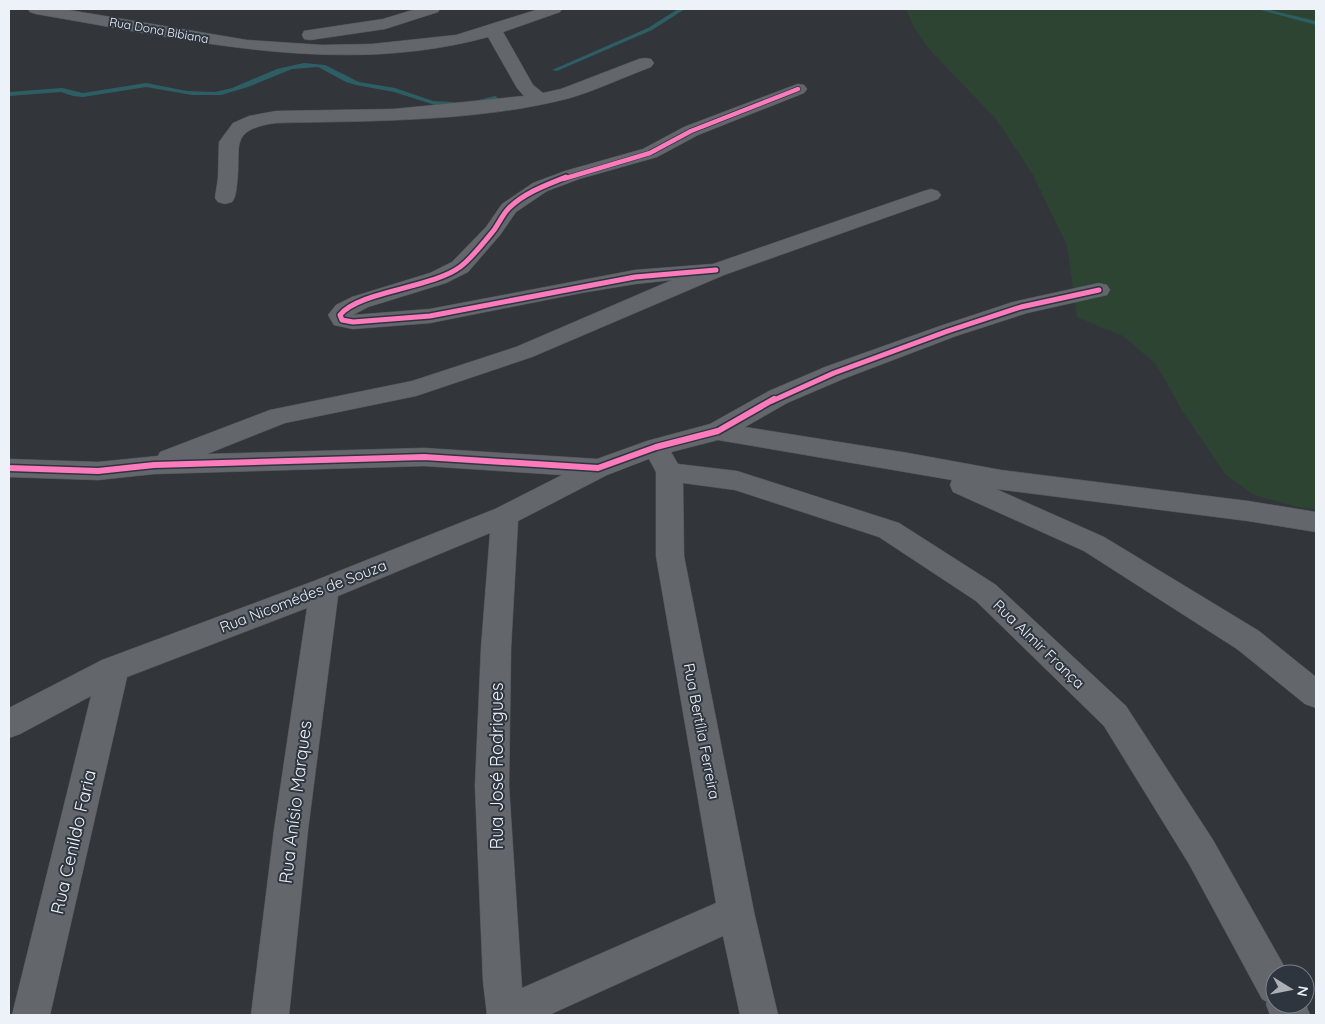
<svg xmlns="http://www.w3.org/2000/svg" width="1325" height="1024" font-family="Quicksand,sans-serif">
<rect width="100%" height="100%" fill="#32363b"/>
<path fill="#2d4432" d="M906,9H1316V509L1298,507L1254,495L1226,475L1183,412L1156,364L1123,336L1077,317L1067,245L1032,173L996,119L928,48L914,27Z"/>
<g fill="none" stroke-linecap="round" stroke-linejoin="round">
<path fill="#2d5e64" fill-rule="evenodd" d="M678,9H685L652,30L557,71L552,70L648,28Z
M1257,9H1266L1316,21V25Z
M304,63L325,65L359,82L395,88L433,101L452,102L455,104L452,106H438L394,92L356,85L346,82L318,67L292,69L248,87L221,95H192L146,87L83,97L73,96L61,92L9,96V92L62,88L83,93L146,83L187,91L215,92L232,88L277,69Z
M495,96L498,98L497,99L474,104L471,102Z"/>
<g stroke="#515459" stroke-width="1">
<path id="minor" d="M28,9H63L247,40L322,45L372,44L456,35L539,9H562L560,12L503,32L533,85L543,93L561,89L639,59L645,58L651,59L654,63L651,67C624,77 597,90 570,98C478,122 371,121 276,123C227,130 242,146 237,184C236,191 236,197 232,202L225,204L218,202L215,198L218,178L219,142L233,123L249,116L276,111L394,109L524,96L517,88L488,37C339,78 184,39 36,14L30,12Z
M416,9H440L438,12L385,29L310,40L304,39L302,35L304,31L310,30L383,19Z
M798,84L804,85L807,89L804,93L698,135L657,157L579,179L547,191L516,212L500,235L468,272L446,283L368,307L353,315L430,309L635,270L713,264L924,191L931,189L938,191L941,195L938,199L724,275L532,357L416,396L285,423L207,454L424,448L597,459L647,441L710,424L769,391L825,367L940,326L1013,302L1099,283L1107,285L1110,290L1107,295L1027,313L956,336L843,379L787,403L745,427L908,453L1001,470L1248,501L1316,512V532L1248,521L996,489L1104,537L1259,631L1316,677V708L1305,704L1237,649L1084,551L953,492L950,485L952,480L718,440L671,452L678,464L737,471L899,523L996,585L1126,706L1213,840L1288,973L1289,974H1275V1004H1305V1002L1310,1015H1270L1266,1004L1267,1002L1262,999L1189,864L1104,726L976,601L879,537L735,490L683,483L684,556L754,912L778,1015H740L723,936L549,1015H487L483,981L475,786L481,648L490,533L338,596L308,830L289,1015H251L274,830L307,608L127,677L50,1015H12L91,696L20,734L9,738V708L102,660L314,581L495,509L562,475L424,466L154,474L98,480L9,477V459L98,462L158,456L160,452L270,410L412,381L516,347L672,280L635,284L581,293L430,323L353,329L334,325L328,315L336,305L352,297L430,273L452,262L486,227L502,204L533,183L565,171L643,149L684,127ZM649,459L656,472V556L716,903L522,988L509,786L511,648L518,521L607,475Z"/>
</g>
<use href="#minor" fill="#63676b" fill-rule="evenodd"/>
<g stroke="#2e353f" stroke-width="6">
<path id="cycleway-far2" d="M563,179L650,153L691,131L798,89"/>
</g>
<g stroke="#2e353f" stroke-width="8">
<path id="cycleway-far1" d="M566,177C546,185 524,193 509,208C503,214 499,223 494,230C485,241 471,259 460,267C432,288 359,291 340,315L342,320L353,322L430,316L635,277L716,270
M772,401L834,373L948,331L1021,307L1099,290"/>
</g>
<g stroke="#2e353f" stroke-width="9">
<path id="cycleway" d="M9,468L98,471L154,465L424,457L598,468L656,447L718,431L774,399"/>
</g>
<use href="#cycleway-far2" stroke="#fd7abc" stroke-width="4.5"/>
<use href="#cycleway-far1" stroke="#fd7abc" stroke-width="5"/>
<use href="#cycleway" stroke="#fd7abc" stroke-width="6"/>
</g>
<g text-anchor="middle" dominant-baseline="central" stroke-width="4" stroke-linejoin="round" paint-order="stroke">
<g font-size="12" fill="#edf1f8" stroke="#2e353f">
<text transform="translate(159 30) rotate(10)">Rua Dona Bibiana</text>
</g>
<g font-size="15" fill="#edf1f8" stroke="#2e353f">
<text transform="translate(303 596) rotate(-21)">Rua Nicomédes de Souza</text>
<text transform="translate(1039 644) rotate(44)">Rua Almir França</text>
<text transform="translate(702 731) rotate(79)">Rua Bertília Ferreira</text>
</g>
<g font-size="18" fill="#edf1f8" stroke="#2e353f">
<text transform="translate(496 766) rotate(-90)">Rua José Rodrigues</text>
<text transform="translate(295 802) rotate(-83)">Rua Anísio Marques</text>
<text transform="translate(73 842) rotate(-77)">Rua Cenildo Faria</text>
</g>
</g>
<rect width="1325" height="1024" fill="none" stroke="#edf1f8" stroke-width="20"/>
<g transform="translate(1290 989) rotate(100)"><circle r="24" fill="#2e353f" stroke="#7a8089"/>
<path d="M0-4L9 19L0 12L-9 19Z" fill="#acb0b6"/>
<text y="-8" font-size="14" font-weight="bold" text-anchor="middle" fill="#edf1f8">N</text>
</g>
</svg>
